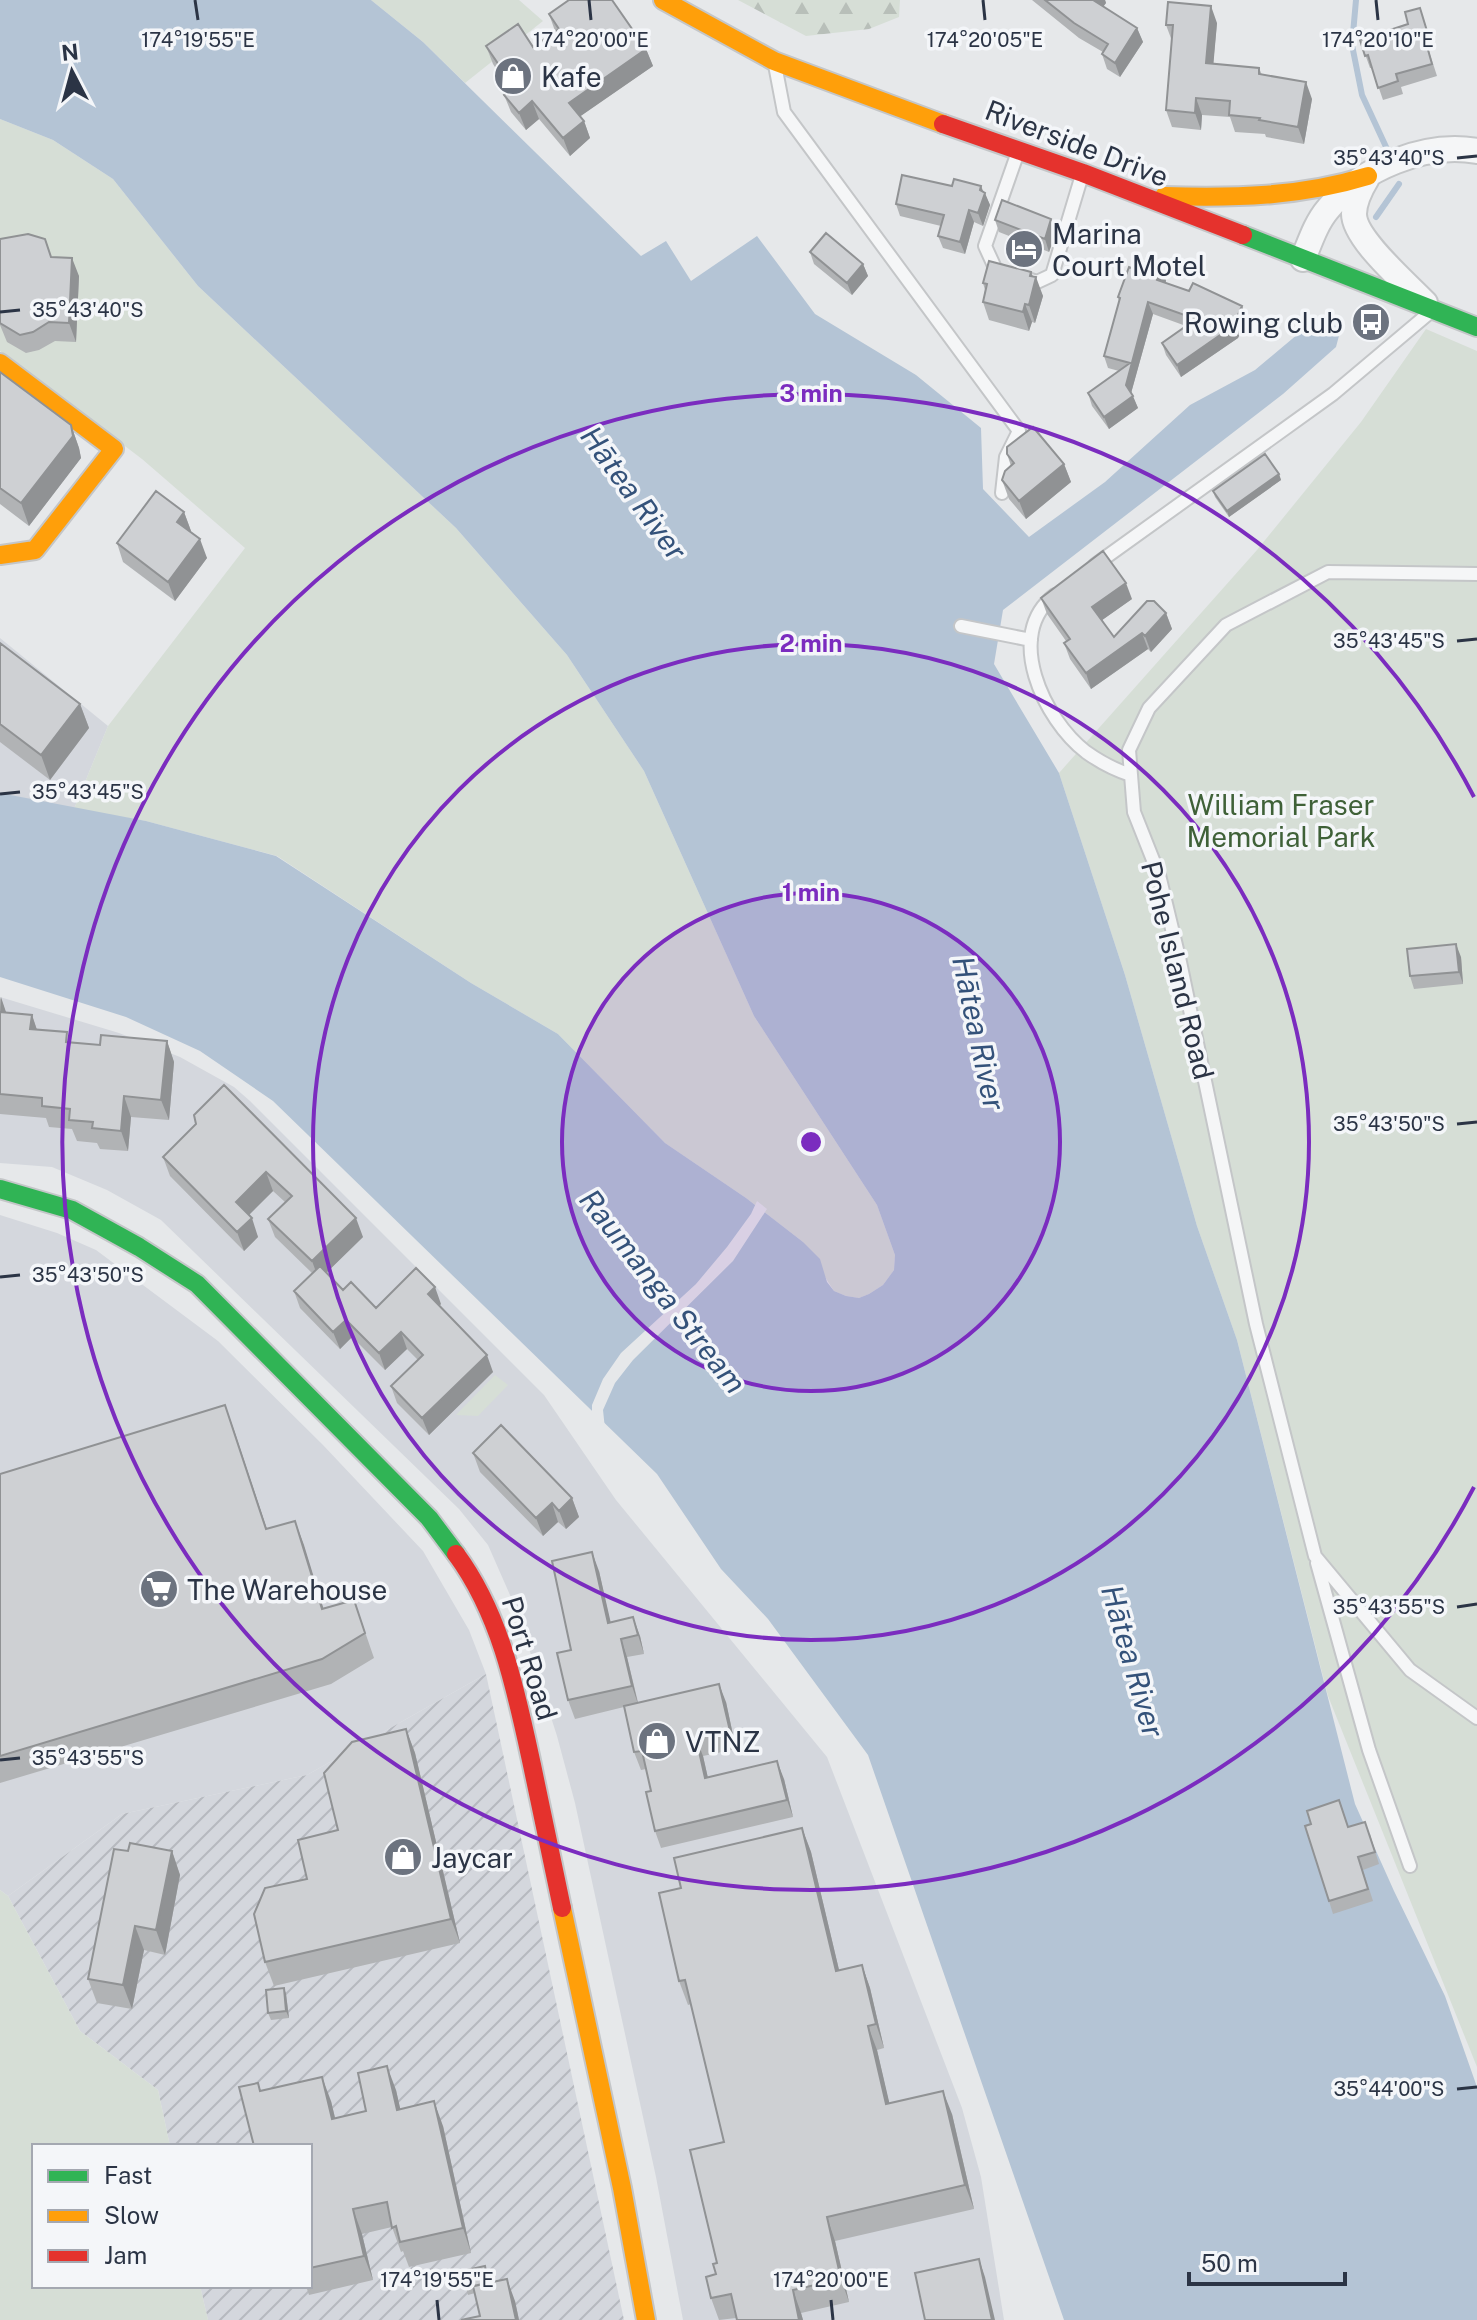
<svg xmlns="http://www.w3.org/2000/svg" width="1477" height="2320" font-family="'Public Sans',sans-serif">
<defs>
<pattern id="industrial-furrows" width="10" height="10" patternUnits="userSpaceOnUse" patternTransform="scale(2)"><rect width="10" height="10" fill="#d4d7dd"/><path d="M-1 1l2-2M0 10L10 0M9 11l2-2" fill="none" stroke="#b6b9bf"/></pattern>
<pattern id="forest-firs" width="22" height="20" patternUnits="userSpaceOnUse" patternTransform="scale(2)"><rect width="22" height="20" fill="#d6ded6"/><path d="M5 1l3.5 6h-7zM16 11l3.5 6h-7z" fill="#b8bfb9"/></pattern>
</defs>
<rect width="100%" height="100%" fill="#e6e8ea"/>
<path fill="#d4d7dd" d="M0,638L108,726L74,809L0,793Z
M0,997L119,1033L180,1057L234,1087L250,1101L544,1395L616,1500L827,1757L962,2108L981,2177L1004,2320H683L656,2177L575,1803L557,1736L517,1611L488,1545L459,1509L161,1220L107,1190L52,1167L0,1163Z
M0,1215L57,1233L96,1250L218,1341L323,1445L423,1551L469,1630L486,1674L307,1775L122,1814L8,1896L0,1890Z"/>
<path fill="url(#industrial-furrows)" d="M486,1674L624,2320H208L200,2286H310V2146H170L158,2090L80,2031L8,1896L122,1814L307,1775Z"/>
<path fill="#d6ded6" d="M371,0H519L543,21L465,83L423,42Z
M0,119L53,140L113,179L198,286L456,528L567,655L644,771L754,1016L877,1205L895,1255L894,1270L883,1285L869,1294L859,1298L846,1296L834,1291L803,1242L746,1198L665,1143L558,1034L471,983L277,856L146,821L74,809L108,726L245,548L142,459L0,351Z
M1426,329L1477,351V2067L1328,1696L1237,1340L1197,1226L1125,975L1059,773L1257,550L1361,422Z
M495,1375L508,1385L478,1416L456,1415Z
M0,1890L8,1896L80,2031L158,2090L170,2146H34V2286H200L208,2320H0Z"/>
<path fill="url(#forest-firs)" d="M738,0H900L899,17L869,29L806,36Z"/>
<path fill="#b4c4d5" d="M0,0H371L423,42L641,256L666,241L691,281L757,236L815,314L916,375L981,428L983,489L1029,537L1105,482L1190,405L1255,370L1317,318L1341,328L1336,347L1283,394L1003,610L994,664L1059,773L1125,975L1197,1226L1237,1340L1355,1804L1394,1891L1445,1996L1477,2087V2320H1064L868,1755L768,1619L721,1569L657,1474L273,1101L200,1051L126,1017L0,977V793L146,821L276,856L471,983L558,1034L665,1143L746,1198L803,1242L820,1259L827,1282L834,1291L846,1296L859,1298L869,1294L883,1285L894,1270L895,1255L877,1205L754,1016L644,771L567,655L456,528L198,286L113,179L53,140L0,119Z"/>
<path fill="#e6e8ea" d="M757,1201L767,1209L733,1261L633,1360L615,1383L603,1410L605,1429L592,1417V1405L603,1379L621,1353L696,1284L727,1247L751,1214Z"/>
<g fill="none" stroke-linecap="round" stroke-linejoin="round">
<path stroke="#b4c4d5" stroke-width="6" d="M1356,0L1352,45L1362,95L1387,149
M1376,217L1399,184"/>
<g stroke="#c4c6c8" stroke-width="16">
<path id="lane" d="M775,65L784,112L1019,431L1006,457L1002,493
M1000,271L996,270L985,246L1018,152
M1021,277L1037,282L1052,275L1082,175
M1095,565L1333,394L1428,314
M1477,574L1328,572L1226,625L1149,708L1129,750L1134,812L1159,875L1180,962L1256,1324L1315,1556L1410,1670L1477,1718
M1055,595C1003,634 1044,720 1086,752C1100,762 1115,770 1131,775
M961,626L1031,640
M1317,1563L1369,1750L1410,1866"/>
</g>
<g stroke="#c4c6c8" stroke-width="28">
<path id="street" d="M1367,178C1361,188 1354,201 1354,214C1354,239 1407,284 1425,303
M1303,259C1310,242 1316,223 1328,209C1361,168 1425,142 1477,151"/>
</g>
<g stroke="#c4c6c8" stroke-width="22">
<path id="fast" d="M1243,235L1477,327
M0,1189L72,1210L139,1247L197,1284L429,1518L456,1554"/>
</g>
<g stroke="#c4c6c8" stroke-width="22">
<path id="slow" d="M663,0L774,61L943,124
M1164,196C1234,198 1300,197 1368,176
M0,363L114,449L35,550L0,555
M562,1908L622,2188L646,2320"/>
</g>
<g stroke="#c4c6c8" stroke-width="22">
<path id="jam" d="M943,124L1083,173L1243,235
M456,1554C501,1615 516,1691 532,1765C542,1812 552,1860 562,1908"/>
</g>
<use href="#lane" stroke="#f5f6f7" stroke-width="12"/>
<use href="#street" stroke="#f5f6f7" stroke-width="24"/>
<use href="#fast" stroke="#30b455" stroke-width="18"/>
<use href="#slow" stroke="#ff9f0a" stroke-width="18"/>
<use href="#jam" stroke="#e5322d" stroke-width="18"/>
</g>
<path fill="#b1b3b5" d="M1032,0H1105L1106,3L1103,6L1137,28L1143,42L1120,77L1107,69L1102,54L1103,52L1079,38Z
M549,14L646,49L653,66L580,116L584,121L590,138L570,156L539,119L526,130L511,112L504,95L510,90L493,64L486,46L533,47L555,31Z
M1424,20L1431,44L1427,45L1437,76L1401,87L1403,94L1383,100L1372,68H1370L1360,40Z
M1217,23L1213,64L1259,68L1262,75L1312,99L1304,144L1266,137L1265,134L1235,132L1230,117L1202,115L1201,130L1172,127L1166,110L1172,41L1166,25Z
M952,186H981L990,205L983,226L974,222L965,254L943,248L938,236L941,226L900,216L896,204Z
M995,220L1056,232L1049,252L999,232Z
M0,239L51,257L79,276L76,342L55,341L39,350L26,353L7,342L0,325Z
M810,252L863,264L868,276L852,295L814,264Z
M1161,268L1166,281L1165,283L1247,319L1238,338L1181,377L1166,355L1162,343L1186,326L1153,314L1131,393L1138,408L1109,429L1092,406L1088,393L1119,371L1108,368L1104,356L1119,301L1118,297Z
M1031,272L1043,296L1035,323L1032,322L1029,331L989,320L983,302L985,290L983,283Z
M0,372L71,425L79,448L81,458L29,526L0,504Z
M1007,454L1064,464L1071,482L1026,519L1009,499L1002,480L1011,466Z
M1279,474L1281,480L1229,517L1215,497L1213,491Z
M184,512L191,531L190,532L207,558L175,601L123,562L117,543Z
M1041,598L1132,599L1102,620L1114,637L1166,613L1172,629L1151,652L1148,649L1091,689L1070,659L1064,643L1066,641L1047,614Z
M0,643L80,704L89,728L50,780L0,742Z
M1461,957L1463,984L1414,989L1410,976Z
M0,997L6,1013L32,1015L37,1030L71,1043L100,1045L167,1041L174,1062L169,1120L131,1117L128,1151L100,1149L97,1143L77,1141L72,1129L49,1127L46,1118L0,1114Z
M196,1124L363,1237L326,1273L343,1290L376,1308L441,1304L439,1306L493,1372L429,1435L397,1403L391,1386L418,1360L407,1349L385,1370L352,1337L340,1349L300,1308L294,1291L312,1273L275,1237L268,1219L285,1202L273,1191L248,1215L258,1237L244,1251L170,1176L163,1157Z
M225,1405L267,1529L295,1521L323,1608L354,1600L374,1658L331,1684L0,1783V1474Z
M473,1453L572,1498L579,1517L566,1529L558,1522L543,1536L480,1472Z
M599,1571L610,1622L640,1636L644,1654L627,1657L638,1702H726L736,1749L703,1756L708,1778L784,1779L793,1817L661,1848L655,1831L651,1791L646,1769L641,1770L634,1752L624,1707L575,1719L568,1700L571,1650Z
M406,1729L415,1753L460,1943L274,1986L265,1962L338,1830Z
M1348,1827L1370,1834L1379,1864L1363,1870L1373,1901L1333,1914L1329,1901Z
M802,1828L811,1852L839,1970L862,1965L870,1988L884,2048L877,2050L889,2103L952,2114L974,2209L835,2241L849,2302L801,2313L803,2320H737L736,2318L719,2320L711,2298L717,2263L724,2142L691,2004L688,2005L679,1981L681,1888Z
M128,1851H172L180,1875L165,1955L144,1950L132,2009L97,2003L88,1979Z
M284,1988L286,1994L289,2018L271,2020L268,2013Z
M396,2090L400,2109L443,2126L471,2253L409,2267L403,2251L401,2252L392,2227L362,2234L373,2280L309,2295L306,2286H310V2146L261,2091L331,2101L335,2118L366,2111Z
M487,2272L489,2283L515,2301L519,2320H461L480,2316L475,2293L468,2295L466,2288Z"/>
<path fill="#909294" d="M1093,0H1105L1106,3L1098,14Z
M1211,6L1217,23L1212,80L1206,63Z
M1137,28L1143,42L1120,77L1115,63Z
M646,49L653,66L575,120L569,103Z
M1306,82L1312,99L1304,144L1298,127Z
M1196,98L1202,115L1201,130L1195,113Z
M532,101L539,119L526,130L519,113Z
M584,121L590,138L570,156L563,138Z
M981,186L984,196L985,193L990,205L983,226L978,213Z
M969,210L974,222L965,254L960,242Z
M1051,219L1056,232L1049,252L1045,239Z
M72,258L79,276L76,342L69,323Z
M863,264L868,276L852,295L847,283Z
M1161,268L1166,281L1162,292L1157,280Z
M1031,272L1034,283L1036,277L1043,296L1035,323L1029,305Z
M1148,302L1153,314L1130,397L1126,385Z
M1025,304L1032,322L1029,331L1023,312Z
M1242,306L1247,319L1238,338L1181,377L1177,365Z
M1133,396L1138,408L1109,429L1104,417Z
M71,425L79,448L81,458L29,526L21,503Z
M1064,464L1071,482L1026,519L1019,501Z
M1279,474L1281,480L1229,517L1227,511Z
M184,512L191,531L184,540L177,522Z
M200,539L207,558L175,601L168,582Z
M1126,583L1132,599L1098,623L1092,607Z
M1166,613L1172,629L1151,652L1145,636Z
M1142,633L1148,649L1091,689L1086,673Z
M80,704L89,728L50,780L41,755Z
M1456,944L1461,957L1463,984L1459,972Z
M1,997L8,1018L0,1015Z
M32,1015L39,1036L30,1029Z
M167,1041L174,1062L169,1120L161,1100Z
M124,1096L131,1117L128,1151L121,1131Z
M266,1172L273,1191L243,1221L236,1202Z
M252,1218L258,1237L244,1251L237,1232Z
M356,1218L363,1237L319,1280L312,1261Z
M435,1287L441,1304L434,1311L428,1294Z
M346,1320L352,1337L340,1349L333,1332Z
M401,1332L407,1349L385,1370L379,1353Z
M487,1355L493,1372L429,1435L422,1418Z
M225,1405L234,1430L275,1554L266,1529Z
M572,1498L579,1517L566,1529L559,1511Z
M552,1503L558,1522L543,1536L536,1518Z
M295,1521L304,1545L331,1633L322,1609Z
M592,1552L599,1571L615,1641L608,1623Z
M633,1617L640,1636L644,1654L638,1635Z
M621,1639L627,1657L638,1704L632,1686Z
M719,1684L726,1702L736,1749L730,1731Z
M406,1729L415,1753L460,1943L451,1919Z
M696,1738L703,1756L712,1796L705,1778Z
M777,1761L784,1779L793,1817L787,1800Z
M802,1828L811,1852L845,1995L836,1971Z
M172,1851L180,1875L165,1955L156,1930Z
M135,1926L144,1950L132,2009L123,1985Z
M862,1965L870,1988L884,2048L876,2024Z
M284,1988L286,1994L289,2018L286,2011Z
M868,2026L877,2050L895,2127L886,2104Z
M387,2066L396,2090L406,2134L397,2110Z
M322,2077L331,2101L341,2143L332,2119Z
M943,2091L952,2114L974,2209L965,2185Z
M434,2101L443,2126L471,2253L463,2228Z
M353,2209L362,2234L373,2280L364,2256Z
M827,2217L835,2241L849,2302L841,2279Z
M979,2259L985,2277L995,2320H992Z
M507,2279L515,2301L519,2320H516Z
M793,2290L801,2313L803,2320H799Z"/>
<path fill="#ced0d3" stroke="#909294" stroke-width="2" d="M569,0H612L646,49L569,103L584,121L563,138L532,101L519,113L504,95L514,87L486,46L518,24L533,47L559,29L549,14Z
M1045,0H1093L1137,28L1115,63L1102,54L1108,44L1074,23Z
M1168,2L1211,6L1206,63L1259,68V74L1306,82L1298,127L1259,120L1260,118L1229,115L1230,101L1196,98L1195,113L1166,110L1173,25H1166Z
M1420,8L1427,31L1423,32L1432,64L1396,74L1398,81L1378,88L1368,55L1365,56L1360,40L1408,24L1405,12Z
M902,175L952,186L954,179L981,186L980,190L985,193L978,213L969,210L960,242L938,236L944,215L896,204Z
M1002,200L1051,219L1045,239L995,220Z
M826,233L863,264L847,283L810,252Z
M28,234L45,239L51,257L72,258L69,323L49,322L33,332L20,335L0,323V239Z
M1137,260L1161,268L1157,280L1189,291L1193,283L1242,306L1233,326L1177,365L1162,343L1196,319L1148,302L1126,385L1133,396L1104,417L1088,393L1130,363L1104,356L1120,298L1118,297L1129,267L1134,269Z
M989,261L1031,272L1030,276L1036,277L1029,305L1025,304L1023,312L983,302L987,284L983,283Z
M0,372L71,425L73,436L21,503L0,488Z
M1033,427L1064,464L1019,501L1002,480L1005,471L1014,463L1007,454V447Z
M1265,454L1279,474L1227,511L1213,491Z
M156,491L184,512L177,522L200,539L168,582L117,543Z
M1103,551L1126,583L1092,607L1114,637L1147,601H1154L1166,613L1145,636L1142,633L1086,673L1064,643L1070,639L1041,598Z
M0,643L80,704L41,755L0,724Z
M1456,944L1459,972L1410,976L1407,949Z
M0,1012L32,1015L30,1029L67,1032L66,1042L100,1045L101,1035L167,1041L161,1100L124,1096L121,1131L92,1128L93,1122L69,1120L70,1109L42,1106V1098L0,1094Z
M224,1085L356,1218L312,1261L268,1219L292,1196L266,1172L236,1202L252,1218L237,1232L163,1157L196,1124L194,1115Z
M320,1266L343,1290L351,1282L376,1308L416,1268L435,1287L428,1294L487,1355L422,1418L391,1386L423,1355L401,1332L379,1353L346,1320L333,1332L294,1291Z
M225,1405L266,1529L295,1521L322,1609L354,1600L365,1633L322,1659L0,1756V1474Z
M501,1425L572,1498L559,1511L552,1503L536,1518L473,1453Z
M592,1552L608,1623L633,1617L638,1635L621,1639L632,1686L568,1700L557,1653L571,1650L552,1561Z
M719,1684L730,1731L696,1738L705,1778L777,1761L787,1800L655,1831L646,1792L651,1791L642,1751L634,1752L624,1706Z
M406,1729L451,1919L265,1962L254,1914L265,1888L307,1879L298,1840L338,1830L324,1773L352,1742Z
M1339,1800L1348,1827L1365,1822L1375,1852L1358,1857L1368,1889L1329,1901L1305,1826L1311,1824L1307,1811Z
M802,1828L836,1971L862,1965L876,2024L868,2026L886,2104L943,2091L965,2185L827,2217L841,2279L793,2290L799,2320H737L731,2294L711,2298L706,2277L716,2274L713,2264L717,2263L690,2150L724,2142L685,1980L679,1981L659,1893L681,1888L674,1858Z
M130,1843L172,1851L156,1930L135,1926L123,1985L88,1979L114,1849L128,1851Z
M284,1988L286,2011L268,2013L266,1990Z
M387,2066L397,2110L434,2101L463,2228L400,2242L396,2226L392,2228L387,2202L353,2209L364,2256L310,2268V2146H254L239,2087L258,2083L260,2091L322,2077L332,2119L366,2111L358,2073Z
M979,2259L992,2320H925L915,2273Z
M485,2266L488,2283L466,2288L462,2271Z
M507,2279L516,2320H461L480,2316L473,2286Z"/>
<path fill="none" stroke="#2b3445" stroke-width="3" d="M195,0L198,20M589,0L591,20M983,0L985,20M1376,0L1378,20M1457,158L1477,156M0,312L20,310M1457,641L1477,639M0,794L20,792M1457,1124L1477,1122M0,1277L20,1275M1457,1607L1477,1604M0,1760L20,1758M1457,2089L1477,2087M437,2300L439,2320M831,2300L833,2320"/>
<circle cx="811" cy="1142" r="249" fill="#7b2cbf" fill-opacity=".12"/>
<g fill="none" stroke="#7b2cbf" stroke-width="4">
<circle cx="811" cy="1142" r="249"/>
<circle cx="811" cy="1142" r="498"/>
<path d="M1474 1487A748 748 0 1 1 1474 797"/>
</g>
<defs>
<g id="shop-disc" transform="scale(2)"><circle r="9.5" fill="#6c737f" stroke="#f4f6f9"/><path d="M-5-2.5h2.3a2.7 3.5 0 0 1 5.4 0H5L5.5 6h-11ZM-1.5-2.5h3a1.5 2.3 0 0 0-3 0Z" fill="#fff"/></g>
<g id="hotel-disc" transform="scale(2)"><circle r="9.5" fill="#6c737f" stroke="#f4f6f9"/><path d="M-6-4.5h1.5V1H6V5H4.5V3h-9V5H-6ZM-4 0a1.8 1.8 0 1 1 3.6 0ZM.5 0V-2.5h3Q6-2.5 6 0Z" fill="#fff"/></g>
<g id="bus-disc" transform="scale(2)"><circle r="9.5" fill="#6c737f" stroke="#f4f6f9"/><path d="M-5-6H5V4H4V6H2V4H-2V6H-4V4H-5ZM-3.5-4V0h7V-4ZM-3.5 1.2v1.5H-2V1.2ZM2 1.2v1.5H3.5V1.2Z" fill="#fff"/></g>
<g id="supermarket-disc" transform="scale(2)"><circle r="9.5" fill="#6c737f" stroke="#f4f6f9"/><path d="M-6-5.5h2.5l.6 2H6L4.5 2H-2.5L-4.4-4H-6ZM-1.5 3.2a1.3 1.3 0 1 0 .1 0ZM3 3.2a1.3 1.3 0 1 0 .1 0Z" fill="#fff"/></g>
</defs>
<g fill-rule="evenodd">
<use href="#shop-disc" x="513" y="76"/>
<use href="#hotel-disc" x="1024" y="249"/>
<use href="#bus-disc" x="1371" y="322"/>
<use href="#supermarket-disc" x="159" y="1589"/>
<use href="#shop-disc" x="657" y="1741"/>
<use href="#shop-disc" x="403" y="1857"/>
</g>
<g text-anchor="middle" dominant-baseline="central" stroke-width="7" stroke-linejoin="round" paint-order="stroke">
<g font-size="28" fill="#2b3445" stroke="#f4f6f9" text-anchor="start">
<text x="541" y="76">Kafe</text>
<text x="1052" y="233">Marina<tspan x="1052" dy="32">Court Motel</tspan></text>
<text x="1343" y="322" text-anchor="end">Rowing club</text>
<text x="187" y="1589">The Warehouse</text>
<text x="685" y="1741">VTNZ</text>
<text x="431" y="1857">Jaycar</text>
</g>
<g font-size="28" fill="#2b3445" stroke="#f4f6f9">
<text transform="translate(1077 143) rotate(21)">Riverside Drive</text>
<text transform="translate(1178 970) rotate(76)">Pohe Island Road</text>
<text transform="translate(530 1658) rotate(73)">Port Road</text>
</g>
<g font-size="28" fill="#3f6138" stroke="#f4f6f9">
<text x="1281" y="804">William Fraser<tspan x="1281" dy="32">Memorial Park</tspan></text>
</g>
<g font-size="30" font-style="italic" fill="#34527a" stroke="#f4f6f9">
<text transform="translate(634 493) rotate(54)">Hātea River</text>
<text transform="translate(979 1033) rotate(78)">Hātea River</text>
<text transform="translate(663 1291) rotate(52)">Raumanga Stream</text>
<text transform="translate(1133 1661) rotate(74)">Hātea River</text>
</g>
</g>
<g font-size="20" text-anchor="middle" fill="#2b3445" stroke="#f4f6f9" stroke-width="7" stroke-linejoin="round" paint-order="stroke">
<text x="198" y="47">174°19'55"E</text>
<text x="591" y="47">174°20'00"E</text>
<text x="985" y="47">174°20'05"E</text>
<text x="1378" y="47">174°20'10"E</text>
<text x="1389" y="165">35°43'40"S</text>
<text x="88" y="317">35°43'40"S</text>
<text x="1389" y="648">35°43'45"S</text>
<text x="88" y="799">35°43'45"S</text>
<text x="1389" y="1131">35°43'50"S</text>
<text x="88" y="1282">35°43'50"S</text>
<text x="1389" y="1614">35°43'55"S</text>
<text x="88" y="1765">35°43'55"S</text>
<text x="1389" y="2096">35°44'00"S</text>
<text x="437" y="2287">174°19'55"E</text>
<text x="831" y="2287">174°20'00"E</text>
</g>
<circle cx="811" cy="1142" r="12" fill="#7b2cbf" stroke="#f4f6f9" stroke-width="4"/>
<g font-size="24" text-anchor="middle" font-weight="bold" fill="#7b2cbf" stroke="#f4f6f9" stroke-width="7" stroke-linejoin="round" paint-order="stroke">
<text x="811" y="402">3 min</text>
<text x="811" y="652">2 min</text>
<text x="811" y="901">1 min</text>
</g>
<rect x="32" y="2144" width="280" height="144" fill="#f4f6f9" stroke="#a4a8b1" stroke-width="2"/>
<rect x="48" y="2170" width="40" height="12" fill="#30b455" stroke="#a4a8b1" stroke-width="2"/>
<text x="104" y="2184" font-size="24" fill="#2b3445">Fast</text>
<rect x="48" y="2210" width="40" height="12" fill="#ff9f0a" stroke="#a4a8b1" stroke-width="2"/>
<text x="104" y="2224" font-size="24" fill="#2b3445">Slow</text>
<rect x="48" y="2250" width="40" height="12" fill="#e5322d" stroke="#a4a8b1" stroke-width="2"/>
<text x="104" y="2264" font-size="24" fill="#2b3445">Jam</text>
<g transform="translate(72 72) rotate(354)" stroke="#f4f6f9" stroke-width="6" paint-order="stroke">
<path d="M0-6L14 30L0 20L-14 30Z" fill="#2b3445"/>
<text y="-12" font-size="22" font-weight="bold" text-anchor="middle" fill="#2b3445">N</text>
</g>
<path d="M1189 2272v12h156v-12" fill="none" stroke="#2b3445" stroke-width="4"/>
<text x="1201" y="2272" font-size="24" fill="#2b3445" stroke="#f4f6f9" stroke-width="6" paint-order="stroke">50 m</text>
</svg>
